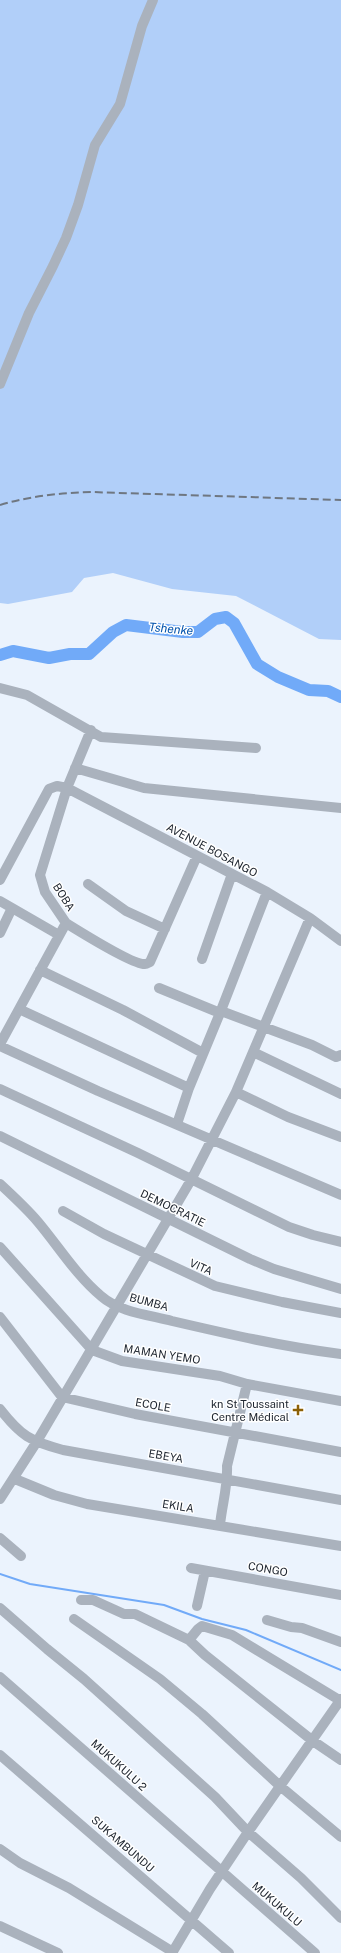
<svg xmlns="http://www.w3.org/2000/svg" width="341" height="1953" font-family="'Public Sans',sans-serif">
<rect width="100%" height="100%" fill="#ebf3fd"/>
<path fill="#b1cff9" d="M0,0H341V640L319,639L236,596L172,589L113,573L84,578L72,592L8,604L0,603Z"/>
<g fill="none" stroke-linecap="round" stroke-linejoin="round">
<path stroke="#71aaf8" stroke-width="2" d="M0,1574L30,1584L164,1605L202,1619L246,1630L341,1670"/>
<path stroke="#71aaf8" stroke-width="12" d="M0,655L13,651L49,658L70,654H89L113,632L126,625L183,632H198L215,619L226,617L234,623L257,664L278,677L309,690L328,691L341,697"/>
<path stroke="#aab2bd" stroke-width="10" d="M0,384L29,313L53,266L66,238L78,205L95,145L120,104L142,26L153,0
M0,688L27,695L101,737L256,748
M75,768L144,788L341,808
M0,880L49,789L57,786L67,788L267,892L310,918L341,941
M88,884L126,911L165,929
M0,901L59,935
M66,923C79,931 133,965 145,964C147,964 148,963 150,962L197,856
M0,933L12,908
M202,959L232,874
M40,970L123,1010L203,1053
M159,988L220,1013
M19,1009L189,1088
M221,1011L312,1045L336,1057L341,1055
M0,1044L66,923L45,892L40,875L67,788L91,730
M0,1046L98,1091L341,1195
M253,1052L341,1094
M0,1089L138,1153L289,1227L313,1235L341,1242
M236,1092L288,1117L341,1137
M177,1124L189,1088L220,1013L267,892
M0,1136L250,1259L274,1269L341,1289
M0,1184C13,1196 27,1209 38,1222C59,1247 76,1275 101,1296C119,1312 149,1315 172,1321C228,1334 284,1347 341,1354
M63,1211L104,1234L215,1286L282,1302L341,1313
M0,1247L92,1350L122,1361L220,1376L247,1384L341,1401
M0,1317L62,1397L135,1414L341,1452
M0,1409C21,1436 30,1441 63,1450L341,1500
M15,1479L54,1495L87,1504L341,1546
M0,1499L36,1443L191,1180L236,1092L310,918
M220,1525C222,1505 228,1486 227,1466L247,1384
M0,1538L21,1556
M191,1568L341,1595
M81,1600H93L124,1614H135L189,1640L205,1655L313,1741L341,1760
M197,1606L205,1571
M0,1608L47,1649L84,1679L215,1797L248,1832L301,1878L341,1918
M74,1619L160,1679L202,1714L280,1786L341,1837
M267,1620L291,1627L302,1628L341,1642
M189,1640L198,1629L202,1626L232,1635L341,1701
M0,1677L315,1953
M0,1755L229,1953
M0,1849L20,1863L69,1888L173,1952
M0,1926L58,1953
M172,1953L210,1889L248,1832L341,1699"/>
<path stroke="#6f7781" stroke-width="2" stroke-dasharray="8 4" stroke-linecap="butt" d="M0,505C30,496 60,493 91,492L341,500"/>
</g>
<path fill="#8c6005" stroke="#fff" stroke-width="1.5" d="M296 1404h4v4h4v4h-4v4h-4v-4h-4v-4h4z"/>
<g text-anchor="middle" dominant-baseline="central" stroke-width="3" stroke-linejoin="round" paint-order="stroke">
<g font-size="11" fill="#212832" stroke="#fff">
<text transform="translate(212 850) rotate(28)">AVENUE BOSANGO</text>
<text transform="translate(64 897) rotate(58)">BOBA</text>
<text transform="translate(173 1208) rotate(26)">DEMOCRATIE</text>
<text transform="translate(201 1267) rotate(24)">VITA</text>
<text transform="translate(149 1302) rotate(15)">BUMBA</text>
<text transform="translate(162 1354) rotate(9)">MAMAN YEMO</text>
<text transform="translate(153 1405) rotate(10)">ECOLE</text>
<text transform="translate(166 1456) rotate(10)">EBEYA</text>
<text transform="translate(178 1506) rotate(9)">EKILA</text>
<text transform="translate(268 1569) rotate(10)">CONGO</text>
<text transform="translate(119 1765) rotate(42)">MUKUKULU 2</text>
<text transform="translate(123 1844) rotate(41)">SUKAMBUNDU</text>
<text transform="translate(277 1904) rotate(41)">MUKUKULU</text>
</g>
<g font-size="11" fill="#212832" stroke="#fff" text-anchor="end">
<text x="289" y="1404">kn St Toussaint<tspan x="289" dy="13">Centre Médical</tspan></text>
</g>
<g font-size="12" font-style="italic" fill="#0353ac" stroke="#fff">
<text transform="translate(171 629) rotate(5)">Tshenke</text>
</g>
</g>
</svg>
